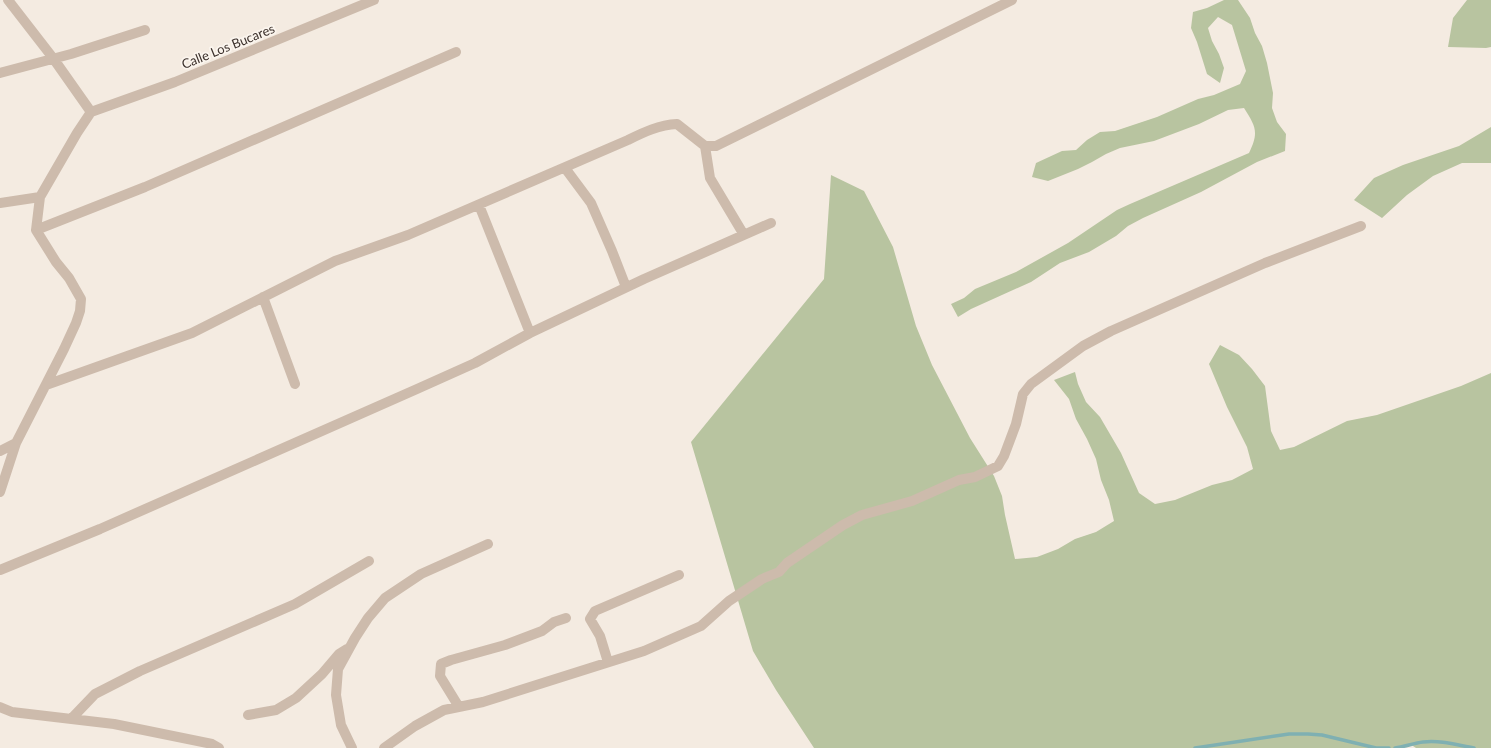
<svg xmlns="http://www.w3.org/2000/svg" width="1491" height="748" font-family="Lato,sans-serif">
<rect width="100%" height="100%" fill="#f4ebe1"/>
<path fill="#b8c4a0" d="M1224,0H1238L1250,18L1255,33L1262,46L1267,63L1273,93L1272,108L1277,122L1286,134L1285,151L1257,162L1201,192L1143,218L1128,226L1116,236L1089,252L1060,263L1031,282L971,309L958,317L951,304L964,298L975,289L1016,272L1068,243L1117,210L1130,204L1249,153C1259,132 1256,127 1244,108L1228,110L1199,124L1154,141L1120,148L1106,154L1092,162L1078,169L1048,181L1032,177L1036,163L1062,151L1076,150L1087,140L1100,132L1115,131L1157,117L1198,99L1214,95L1240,84L1246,71L1232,25L1218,17L1208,28L1212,41L1219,54L1224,68L1220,83L1207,74L1197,42L1191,28L1193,12L1207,8Z
M1467,0H1491V47L1486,48L1448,47L1453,18Z
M1491,127V163H1462L1433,176L1407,195L1382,218L1354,200L1374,178L1403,165L1459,146Z
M831,175L864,191L893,247L916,326L932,365L970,438L994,476L1002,496L1005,515L1015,559L1037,557L1058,549L1075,539L1096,532L1114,521L1109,500L1101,480L1096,459L1087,439L1076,419L1069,399L1054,380L1075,372L1078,384L1086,402L1100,417L1121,453L1139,493L1155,504L1175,500L1212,485L1232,480L1253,469L1247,447L1227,407L1209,364L1220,345L1239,355L1252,369L1265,386L1271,431L1280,450L1294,447L1347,421L1377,415L1461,386L1491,373V748H1416L1410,744L1401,748H814L776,690L753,651L691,442L824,279Z"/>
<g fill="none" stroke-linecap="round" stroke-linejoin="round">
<path stroke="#7fb0b2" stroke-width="3.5" d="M1195,748L1289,734H1308L1322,735L1376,748H1389
M1395,748C1404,747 1414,743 1423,742C1441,740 1457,745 1474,748"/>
<path stroke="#cdbbac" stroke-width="10" d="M0,73L71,54L145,30
M91,112L175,82L374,0
M705,146L710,178L744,235
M565,168L591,203L612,251L626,287
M0,203L40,197
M479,205L530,333
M36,230L145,187L456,52
M263,297L295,384
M46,385L192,333L335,261L408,235L628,140C644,132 659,125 677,124L705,146H716L1012,0
M0,451L16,443
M0,492L16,443L64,349L76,323L80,311L81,299L69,278L56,262L36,230L40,197L77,133L91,112L53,58L8,0
M0,570L100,529L417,389L475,363L530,333L644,279L771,223
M608,662L600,636L590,619L595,611L679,575
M0,707L12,712L114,724L212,744L219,748
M459,707L440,676L441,664L451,660L505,645L542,631L554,622L566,618
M248,715L276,710L296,698L322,674L339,654L347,649
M72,718L95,694L140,671L295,604L369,561
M352,748L341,725L336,695L338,669L355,638L368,618L385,598L421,574L488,544
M384,748L415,726L444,710L483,702L644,651L701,626L729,601L762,579L779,572L787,563L843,525L862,515L912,501L959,480L975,477L998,466L1004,456L1016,424L1023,394L1031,384L1083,346L1111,331L1265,263L1361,226"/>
</g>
<g text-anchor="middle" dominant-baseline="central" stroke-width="3.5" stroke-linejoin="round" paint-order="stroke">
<g font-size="13" fill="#3b302b" stroke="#fbf5ee">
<text transform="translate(228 46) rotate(-22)">Calle Los Bucares</text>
</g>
</g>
</svg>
